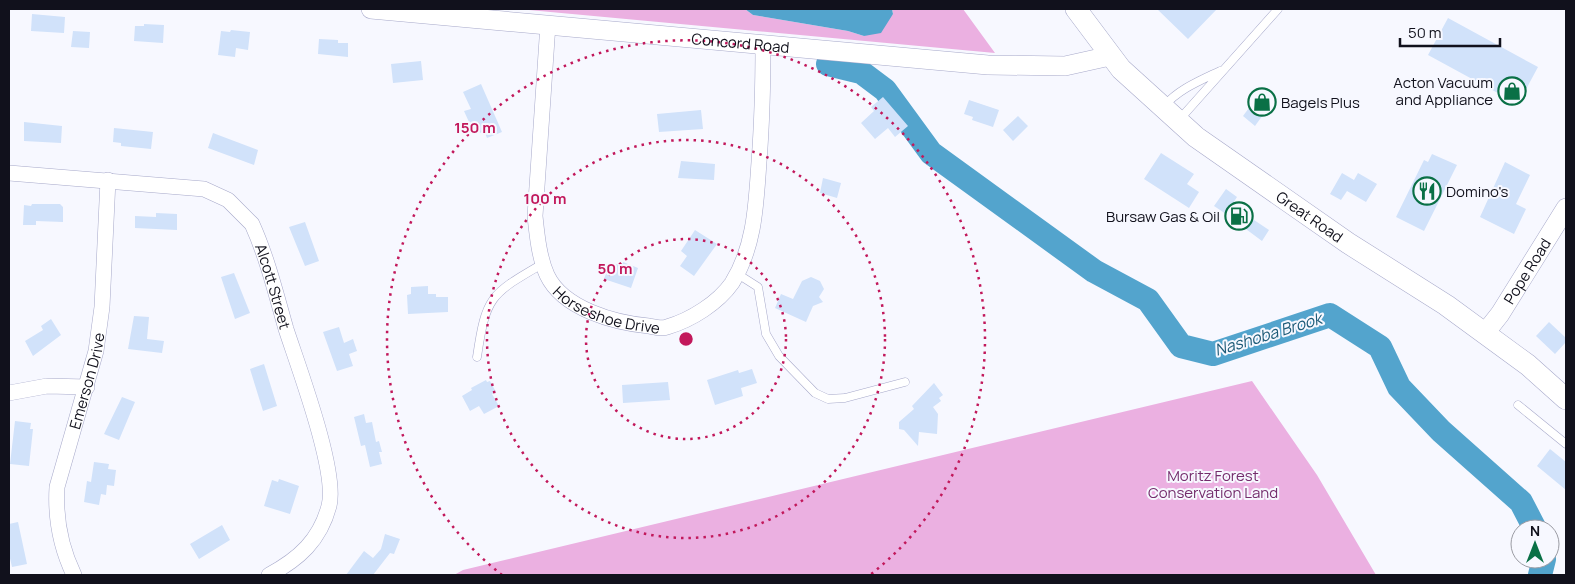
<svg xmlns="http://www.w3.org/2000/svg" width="1575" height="584" font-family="Manrope,sans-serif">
<rect width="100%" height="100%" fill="#f7f8ff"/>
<path fill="#ebb0e1" d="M518,9H745L753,15L848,31L864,36L893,14L892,9H963L995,53Z
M1252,381L1317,475L1376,575H454L463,570Z"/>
<path fill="#53a4cd" d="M745,9H892L893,14L881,33L864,36L848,31L753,15Z"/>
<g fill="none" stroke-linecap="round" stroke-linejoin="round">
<path stroke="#53a4cd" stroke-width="24" d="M828,64L861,72L885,90L931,153L1094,271L1148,300L1181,346L1213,354L1330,315L1380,347L1399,387L1441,431L1521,502L1535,529
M1540,575L1544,559"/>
</g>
<path fill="#d1e2fa" d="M1157,9H1217L1188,39Z
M32,14L65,17L64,33L31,31Z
M1448,18L1538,67L1518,104L1428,55Z
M144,24L164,25L163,43L134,41L135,26H144Z
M231,30L250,32L248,50L236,48L235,57L218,55L221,31L230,32Z
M73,31L90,32L89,48L71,47Z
M319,39L338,40V43H348V57L318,54Z
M421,61L423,80L393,83L391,64Z
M481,84L502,132L487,138L484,131L480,133L478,129L473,131L464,111L471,109L463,92Z
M1263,89L1275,98L1255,126L1243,116Z
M883,97L908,126L895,137L888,128L875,139L861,123L874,111L871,107Z
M969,100L999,110L993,127L972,120L973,117L964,114Z
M701,110L703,129L659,132L657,114Z
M1018,116L1028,126L1013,141L1003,130Z
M24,122L62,126L61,143L24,141Z
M114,128L153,132L151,149L121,146V143L113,142Z
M213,133L258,150L254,165L208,148Z
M1161,153L1194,174L1187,184L1199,192L1189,208L1144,179Z
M1432,154L1457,165L1424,231L1396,217L1424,160L1428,162Z
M681,161L715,164L714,180L678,178Z
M1505,162L1530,175L1516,204L1526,209L1514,234L1480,217Z
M1342,173L1354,180L1358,173L1377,184L1366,202L1347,191L1341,200L1330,194Z
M823,178L841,183L837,198L820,193Z
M1226,189L1237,197L1226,214L1214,206Z
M32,204H60L63,207V222L36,221V225H23L24,205L31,206Z
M1233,206L1269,230L1262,241L1227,215Z
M156,213L177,214V230L135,228V216L156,217Z
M305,222L319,261L305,266L289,227Z
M695,230L717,244L694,276L680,266L687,256L681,251Z
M610,262L622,266L623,262L638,268L631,288L604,279Z
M234,273L250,313L235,319L221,277Z
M811,277L820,281L824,289L819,297L823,302L813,306L806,322L775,308L781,294L793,299L802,281Z
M428,286V294H436V297H448V312L408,314L407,295L411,294V287Z
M134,316L149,317L147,339L164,341L162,353L128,349Z
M51,319L61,335L33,356L25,341L43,330L41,326Z
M1549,322L1566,338V342L1555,354L1536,336Z
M339,327L344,343L353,339L357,351L349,354L353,366L337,371L323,332Z
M264,364L277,406L263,411L250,369Z
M752,369L757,383L741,388L743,396L715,405L707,380L738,370L739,373Z
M486,380L487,382L490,381L496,392L492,394L499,406L484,414L479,406L470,411L462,396L472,390L471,388Z
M668,382L670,400L623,403L622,385Z
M934,383L943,395L939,398L941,401L933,407L938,414L937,434L919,432L918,446L904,430L899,429V422L914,409L912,406Z
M122,397L135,402L119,440L104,434Z
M364,414L366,423L372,422L376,442L379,441L382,452H379L382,464L370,467L365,445L361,446L354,417Z
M15,421L31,423L30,429H33L29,466L10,464Z
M1550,449L1566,462V490L1537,466Z
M94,462L109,464L108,469L116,470L114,486L107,485L106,495L101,494L99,505L84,502L87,481L91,482Z
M279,479L299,486L290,514L264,506L272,480L278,482Z
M18,522L27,564L12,567L9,554V524Z
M222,525L230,540L199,559L190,544Z
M385,534L400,539L394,554L390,553L373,575H346L364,551L373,558L381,549Z"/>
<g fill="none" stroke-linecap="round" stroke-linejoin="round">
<g stroke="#a7a9ca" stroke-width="9">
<path id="service" d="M1163,107C1179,89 1199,81 1220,71
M1179,120L1278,9
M736,273L758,287L766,334L779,356L815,393L828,399L845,398L905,382
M477,357C486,295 491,294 544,263
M1518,405L1566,444"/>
</g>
<g stroke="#a7a9ca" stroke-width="16">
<g id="minor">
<path id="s1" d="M548,24L535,216C537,235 539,257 547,275C563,309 615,323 649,326C654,327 662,329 667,327C691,320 718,303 732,283C755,246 756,204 759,162C762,123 763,84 763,44"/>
<path id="s2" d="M9,173L204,189L228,200L252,224C267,257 276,294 286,329C298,366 338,472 329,506C320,540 299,559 269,575"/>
<path d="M9,393L47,386L87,387"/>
<path id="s3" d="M74,575C60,546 55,519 57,487L96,351L102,307L108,180"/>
</g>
</g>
<g stroke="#a7a9ca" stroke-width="20">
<g id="tertiary">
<path id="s4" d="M371,9L988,65L1065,66L1110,56"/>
<path id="s5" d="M1485,333L1500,314L1566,208"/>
</g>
</g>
<g stroke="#a7a9ca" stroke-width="22">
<g id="secondary">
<path id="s6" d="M1076,9L1121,69L1196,137L1348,243L1446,305L1528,365L1566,399"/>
</g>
</g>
<use href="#service" stroke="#fff" stroke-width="8"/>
<use href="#minor" stroke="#fff" stroke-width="15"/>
<use href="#tertiary" stroke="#fff" stroke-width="19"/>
<use href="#secondary" stroke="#fff" stroke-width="21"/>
</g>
<g fill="none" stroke="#c2185b" stroke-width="2.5" stroke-dasharray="2.5 5">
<circle cx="686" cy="339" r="100"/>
<circle cx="686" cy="339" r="199"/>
<path d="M502 575A299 299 0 1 1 870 575"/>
</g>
<defs>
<g id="shop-ring" transform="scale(1.4375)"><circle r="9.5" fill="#f7f8ff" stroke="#0a7046" stroke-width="1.5"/><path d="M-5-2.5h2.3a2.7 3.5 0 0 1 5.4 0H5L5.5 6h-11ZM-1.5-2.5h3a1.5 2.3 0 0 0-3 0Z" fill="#0a7046"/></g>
<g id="restaurant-ring" transform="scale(1.4375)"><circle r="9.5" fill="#f7f8ff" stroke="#0a7046" stroke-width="1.5"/><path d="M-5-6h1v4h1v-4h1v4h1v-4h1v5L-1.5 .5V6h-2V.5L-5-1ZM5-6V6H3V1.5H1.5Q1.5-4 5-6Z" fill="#0a7046"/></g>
<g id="fuel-ring" transform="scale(1.4375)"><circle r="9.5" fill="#f7f8ff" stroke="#0a7046" stroke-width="1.5"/><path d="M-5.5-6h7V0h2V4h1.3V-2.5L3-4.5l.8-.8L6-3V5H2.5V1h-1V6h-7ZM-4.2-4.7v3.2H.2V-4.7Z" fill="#0a7046"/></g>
</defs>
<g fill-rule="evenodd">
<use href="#shop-ring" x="1512" y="91"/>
<use href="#shop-ring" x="1262" y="102"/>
<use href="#restaurant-ring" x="1427" y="191"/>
<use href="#fuel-ring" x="1239" y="216"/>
</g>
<g text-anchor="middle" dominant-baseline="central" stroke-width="4" stroke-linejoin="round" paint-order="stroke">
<g font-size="15" fill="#11111c" stroke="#f7f8ff">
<text stroke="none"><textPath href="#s4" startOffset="371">Concord Road</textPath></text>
<text stroke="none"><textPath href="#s6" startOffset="315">Great Road</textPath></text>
<text stroke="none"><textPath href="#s5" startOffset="75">Pope Road</textPath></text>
<text stroke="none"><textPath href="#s2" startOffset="322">Alcott Street</textPath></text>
<text stroke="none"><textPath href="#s1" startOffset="326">Horseshoe Drive</textPath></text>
<text stroke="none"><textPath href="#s3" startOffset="201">Emerson Drive</textPath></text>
</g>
<g font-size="15" fill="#11111c" stroke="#f7f8ff" text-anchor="end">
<text x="1493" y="82">Acton Vacuum<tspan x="1493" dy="17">and Appliance</tspan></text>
<text x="1281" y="102" text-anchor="start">Bagels Plus</text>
<text x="1446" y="191" text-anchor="start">Domino's</text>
<text x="1220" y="216">Bursaw Gas &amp; Oil</text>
</g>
<g font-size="15" fill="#742c6c" stroke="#f7f8ff">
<text x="1213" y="475">Moritz Forest<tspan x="1213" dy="17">Conservation Land</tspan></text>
</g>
<g font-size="16" font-style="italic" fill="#1c5a77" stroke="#f7f8ff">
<text transform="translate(1268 334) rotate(-17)">Nashoba Brook</text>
</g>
</g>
<circle cx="686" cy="339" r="8" fill="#c2185b" stroke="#f7f8ff" stroke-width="2.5"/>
<g font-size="15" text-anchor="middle" font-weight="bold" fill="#c2185b" stroke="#f7f8ff" stroke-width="4" stroke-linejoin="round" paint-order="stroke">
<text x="475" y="133">150 m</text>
<text x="545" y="204">100 m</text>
<text x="615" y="274">50 m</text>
</g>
<rect width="1575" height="584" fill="none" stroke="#11111c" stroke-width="20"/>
<g transform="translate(1535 544)"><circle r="24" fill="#f7f8ff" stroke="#9b9ca4"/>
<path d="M0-4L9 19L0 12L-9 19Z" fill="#0a7046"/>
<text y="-8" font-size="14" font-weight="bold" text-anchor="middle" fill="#11111c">N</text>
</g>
<path d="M1400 38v8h100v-8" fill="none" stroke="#11111c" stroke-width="2.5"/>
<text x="1408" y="38" font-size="15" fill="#11111c" stroke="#f7f8ff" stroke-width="4" paint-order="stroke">50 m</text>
</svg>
